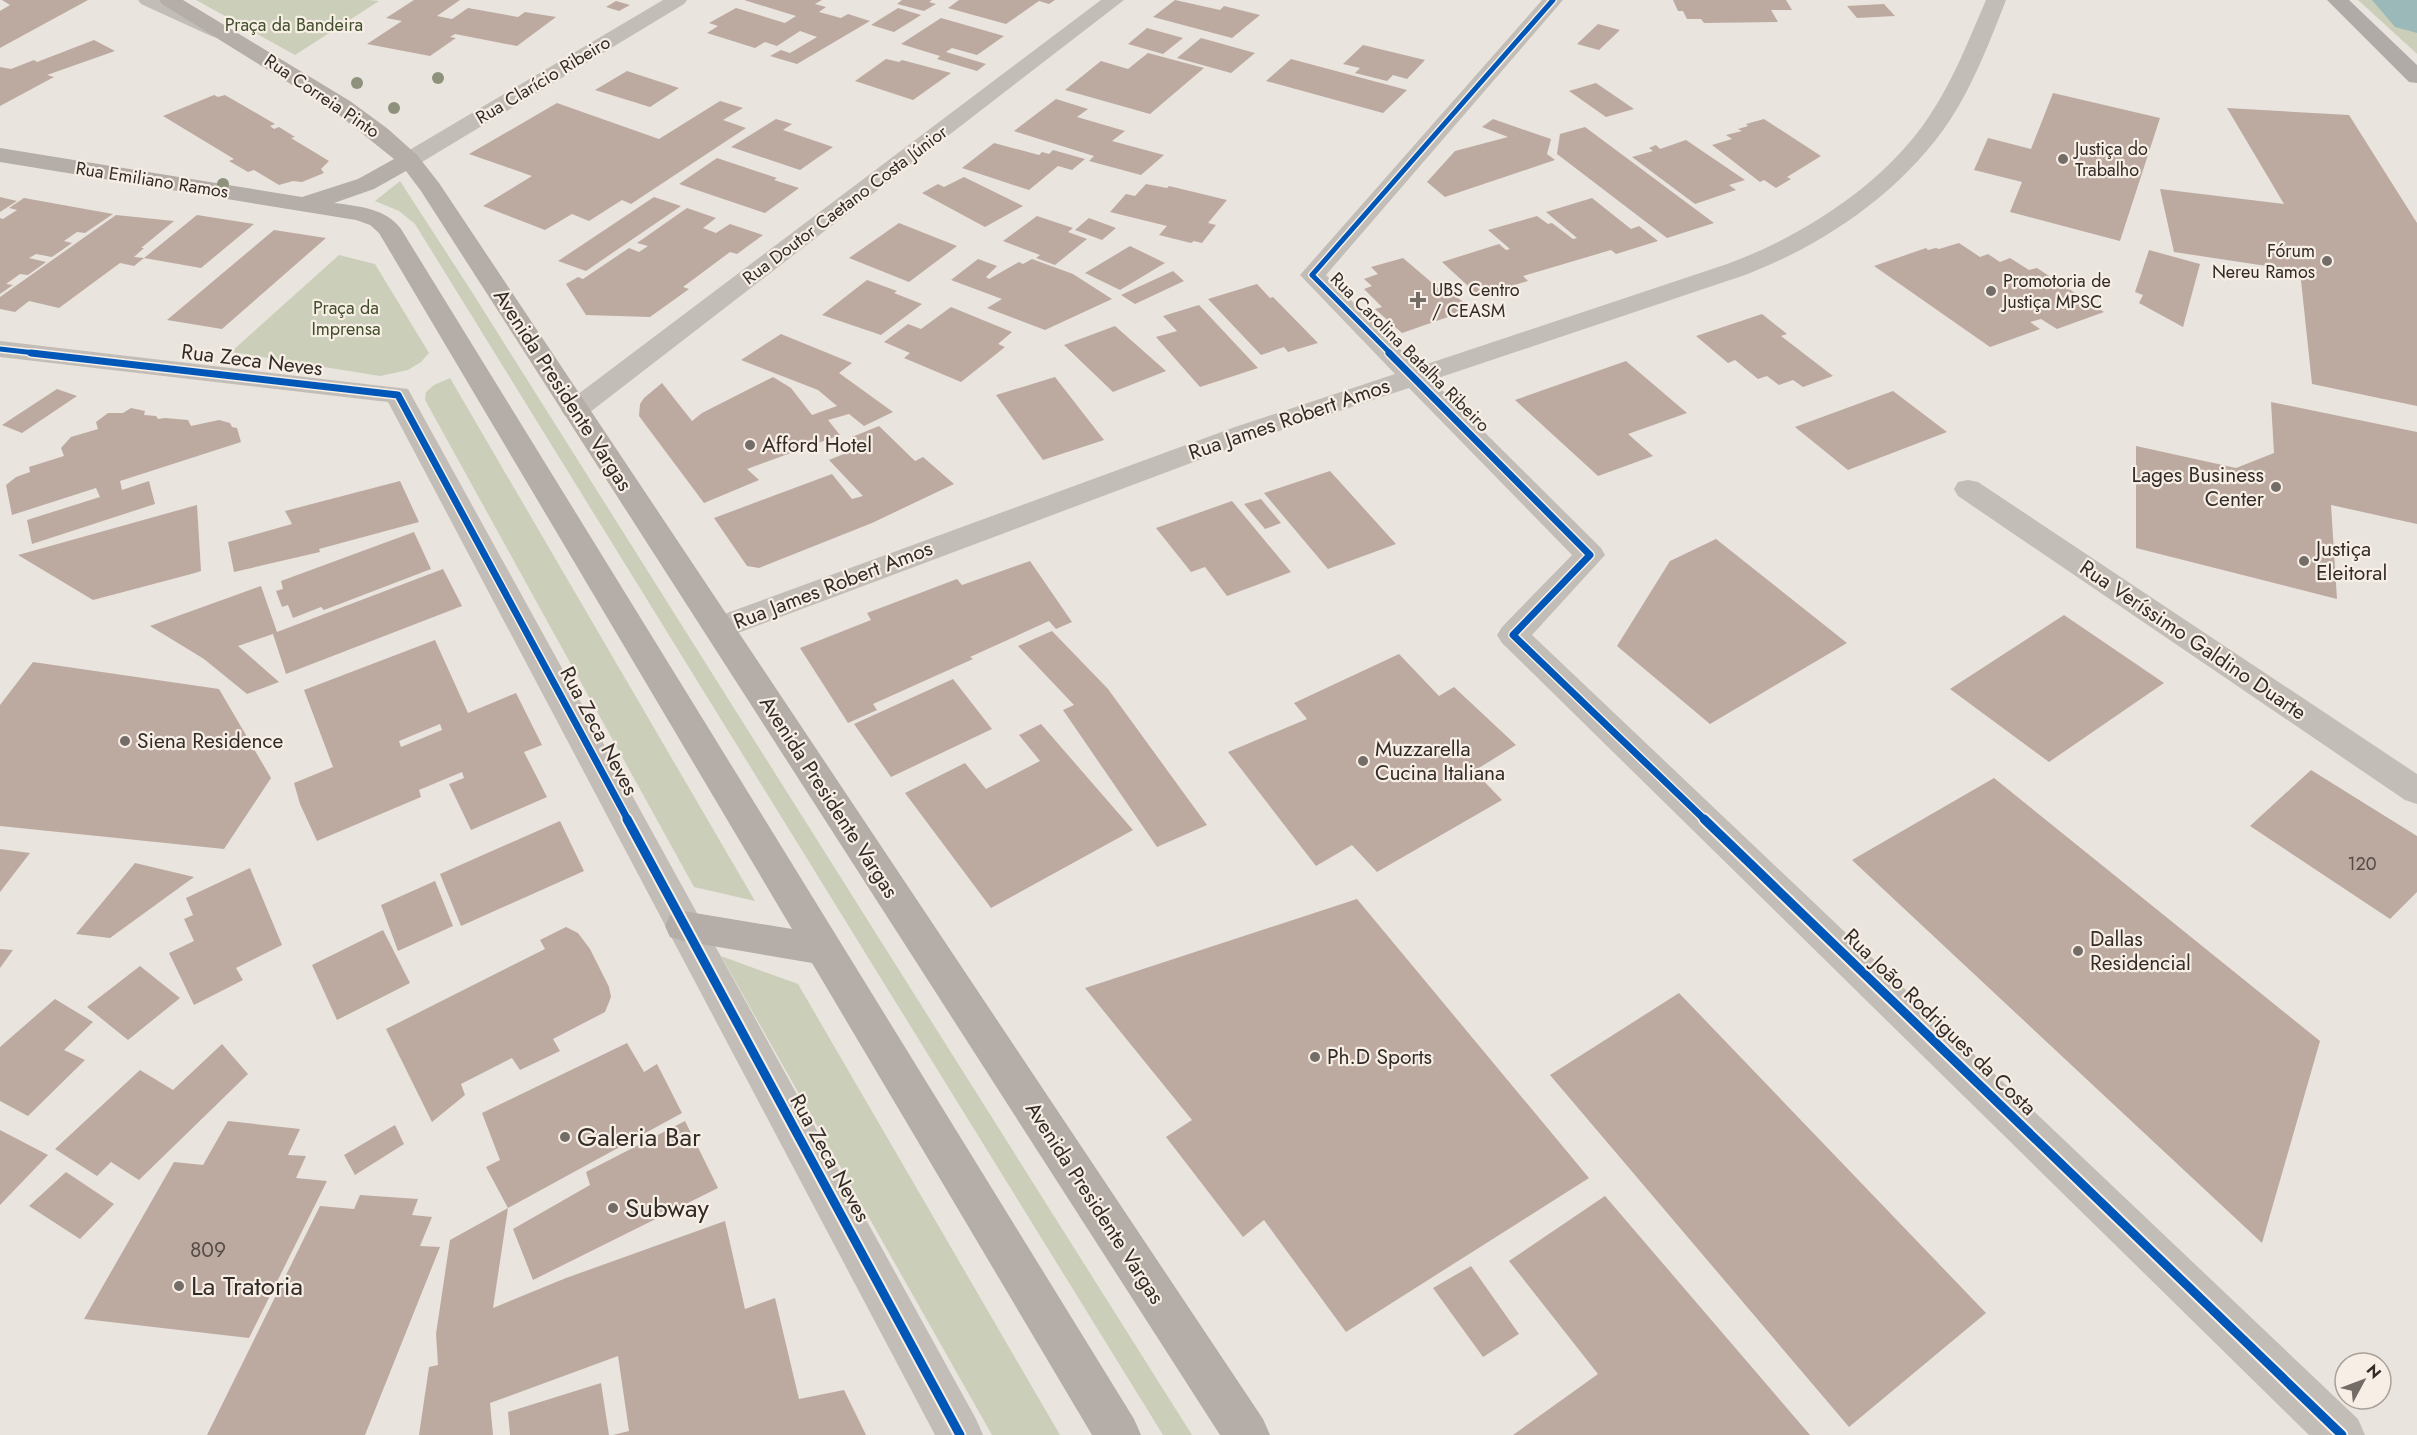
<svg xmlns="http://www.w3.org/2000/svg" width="2417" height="1435" font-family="Jost,sans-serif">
<rect width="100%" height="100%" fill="#eae4de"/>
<path fill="#cbcfb9" d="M196,0H368L379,1L295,55Z
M2358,0H2417V54L2416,53Z
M400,181L470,289L1192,1435H1163L415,224L399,211L375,201Z
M339,255L375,264L429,353L421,362L408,370L380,376L231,352Z
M450,378L755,901L694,887L425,400L426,392L434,385Z
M721,956L798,984L1060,1435H992Z"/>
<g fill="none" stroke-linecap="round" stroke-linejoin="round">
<path fill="#9cb9ba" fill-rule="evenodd" d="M2372,0H2417V33L2395,27Z"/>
</g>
<path fill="#bcaaa1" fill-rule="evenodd" d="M2,0H88L0,48V11L10,5Z
M414,0H460L437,16L452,19L468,8L518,17L525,12L556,17L517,46L455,34L450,37L456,38L430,56L367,44L402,21L386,18Z
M744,0H822L815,4L826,7L819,12L841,18L848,14L870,21L797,64L770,56L781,50L790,53L817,37L800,31L777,46L765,42L755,48L707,33L718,26L709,23L736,8L785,23L796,16Z
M902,0H932L929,2L936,4L924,11L897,4Z
M959,0H1055L1049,4L1039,1L1006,24L948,8Z
M1175,0L1220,10L1224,6L1260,15L1232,38L1153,17Z
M1673,0H1786L1792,10H1771L1778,22L1704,23L1701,19H1687L1683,11H1678Z
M616,1L630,5L619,11L606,7Z
M1884,4L1895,16L1857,18L1847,6Z
M898,8L921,15L894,32L871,25Z
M941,18L1004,36L977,55L952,48L946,52L986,64L977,71L937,59L940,56L901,44Z
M1598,24L1620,30L1599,50L1577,44Z
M1147,28L1183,38L1163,54L1128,44Z
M1201,38L1255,53L1231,73L1177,58Z
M94,40L115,51L47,75L54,77L0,106V67L11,69L34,60L37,62Z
M1363,45L1425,60L1407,79L1393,75L1387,81L1355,73L1360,68L1343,64Z
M1148,53L1204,68L1150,114L1065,90L1101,61L1128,69Z
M886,59L899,62L902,60L951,73L913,100L855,81Z
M1291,59L1407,90L1383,113L1266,81Z
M627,71L679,88L650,107L595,90Z
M1596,83L1634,109L1606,117L1569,91Z
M2053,93L2160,118L2120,241L2010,212L2022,182L1974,170L1988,138L2031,149Z
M214,95L218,97L225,95L275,124L270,126L274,129L279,127L295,137L291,138L329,161L321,169L324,173L302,182L293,181L279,185L254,170L248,172L229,161L234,159L163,116Z
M1056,99L1088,109L1077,117L1125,131L1112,141L1164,155L1141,175L1089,161L1094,156L1014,131Z
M720,101L743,108L723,120L746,128L631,204L622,200L589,221L572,214L545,230L483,206L532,176L469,154L557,103L659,139Z
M2227,108L2349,115L2417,223V406L2312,384L2300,271L2174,252L2160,189L2284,204Z
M776,119L792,124L783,130L833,147L800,170L731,147Z
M1493,119L1551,139L1547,154L1555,160L1445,197L1427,182L1455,151L1508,137L1482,127Z
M1764,119L1821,156L1787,177L1791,179L1776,188L1764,180L1760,182L1712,145L1732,139L1726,135L1742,131L1738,129L1748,126L1746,124Z
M1585,127L1714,223L1667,238L1557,154L1560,134Z
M1686,140L1745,180L1729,185L1736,190L1695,204L1632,157L1653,151L1649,148L1656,145L1660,149Z
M994,143L1039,155L1042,152L1049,154L1053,150L1085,159L1072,170L1058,166L1029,190L962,168Z
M717,158L777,178L774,180L799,188L765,213L679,184Z
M964,177L1023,206L985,227L922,193L938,184L944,187Z
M1146,184L1167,188L1169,186L1227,200L1208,223L1216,225L1202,243L1194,241L1191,243L1159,235L1167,226L1110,212L1126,194L1135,196Z
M0,197L17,201L0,212Z
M654,197L681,206L586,271L558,261Z
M24,198L113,214L85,233L77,232L64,241L72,243L52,257L36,254L29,258L46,262L28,275L20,274L6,284L13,285L0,294V218L3,219L17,210L9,208Z
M1592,198L1631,229L1639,226L1658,241L1616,254L1611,250L1523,276L1528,281L1479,296L1442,262L1499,244L1506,250L1510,249L1488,230L1537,216L1548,224L1552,223L1573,239L1577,238L1546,212Z
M687,208L716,218L703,228L716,233L730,224L763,235L737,254L730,252L683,287L689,289L650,317L586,315L566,284L578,277L583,279L629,248L639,252L648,246L637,243Z
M116,215L174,221L141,248H144L134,257L144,258L134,266L120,263L59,308L29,301L15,312L0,309V297Z
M197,215L254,224L201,268L144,258Z
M1037,216L1073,228L1068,232L1087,239L1055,265L1036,258L1040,255L1003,241Z
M1089,218L1116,228L1102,240L1075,230Z
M899,223L957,246L909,282L849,258Z
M274,230L326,238L222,329L167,320Z
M1959,243L1980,257L1988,254L2000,262L2010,258L2029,270L2037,268L2104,312L2057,329L2041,319L2030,322L2040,329L1990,347L1874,266L1926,248L1928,250L1936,248L1939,249Z
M1130,246L1165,263L1120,290L1085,273Z
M2149,250L2200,264L2183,327L2139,303L2143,295L2135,292Z
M1403,258L1444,293L1450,291L1471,309L1402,333L1375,309L1382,307L1364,289L1372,286L1364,279L1378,274L1371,267Z
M978,259L997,266L986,277L989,279L1019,262L1023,264L1032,259L1073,274L1112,299L1045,330L987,308L1002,299L951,280Z
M1173,271L1184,281L1135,304L1121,295Z
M867,280L897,291L894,293L922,304L881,335L822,315Z
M1257,284L1270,298L1273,297L1318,343L1288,352L1284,347L1261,355L1208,299Z
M1199,305L1258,368L1200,387L1156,337L1177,331L1163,316Z
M951,307L1012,332L998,344L1005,347L961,382L904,358L910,353L884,342L908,324L921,329Z
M1762,314L1787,334L1781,336L1833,376L1803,387L1793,380L1779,385L1767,376L1758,379L1735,360L1728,363L1696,336Z
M1115,326L1166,371L1113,392L1064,345Z
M781,334L852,363L839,373L893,412L864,426L849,414L828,420L840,435L747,469L759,480L704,503L639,416L640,404L644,398L662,383L692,421L702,413L773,377L791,388L812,415L837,406L818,390L741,360Z
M1626,361L1687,413L1628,434L1653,456L1598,476L1515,400Z
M1055,377L1104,440L1043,460L996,395Z
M57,389L77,396L22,433L2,425Z
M1893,391L1947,432L1848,470L1795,427Z
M2271,402L2417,432V524L2331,505L2337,599L2136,548V446L2236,468L2274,453Z
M131,408L145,411L144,415L156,416L158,419L165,418L188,420L191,426L219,420L230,423L232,427L237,428L241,442L120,481L122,490L149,481L155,504L32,544L27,520L100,497L96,488L12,515L6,485L16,477L30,472L29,467L64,456L61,448L71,437L98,429L96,422L108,413H123Z
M879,426L915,461L923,457L954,484L872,523L759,568L747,566L714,518L832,474L852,499L863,496L829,460L861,447L852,437Z
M1330,471L1396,544L1328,569L1264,493Z
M400,481L419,522L319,549L320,552L234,572L228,542L292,524L285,511Z
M1261,499L1281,523L1265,529L1244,504Z
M1232,501L1291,572L1227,596L1205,567L1191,572L1156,528Z
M197,505L201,571L195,573L93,600L18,555Z
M414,532L431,569L324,610L321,607L293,618L288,605L282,607L276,591L283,589L281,581Z
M1716,539L1847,643L1710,724L1617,646L1670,561Z
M1030,561L1072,622L1056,629L1049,621L970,657L973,659L873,704L877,710L848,723L800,648L871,620L867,613L957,579L962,585Z
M443,569L462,606L286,674L273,634L238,646L279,682L247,694L204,659L150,626L261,586L277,632Z
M2064,615L2164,683L2049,762L1950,689Z
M1052,631L1108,689L1207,825L1157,847L1063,710L1074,705L1018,646Z
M435,640L468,713L516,693L542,745L524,752L547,797L471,830L449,784L464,778L462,772L419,790L421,797L317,841L300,804L294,783L333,767L304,690ZM440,724L442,730L401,747L399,741Z
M1399,654L1439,696L1454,687L1516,745L1474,771L1502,800L1377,872L1352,845L1316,866L1228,752L1307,719L1294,703Z
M33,662L219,689L271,778L224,849L0,826V705Z
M953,679L992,729L891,777L854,724Z
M1041,724L1133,830L991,908L905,793L965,763L986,789L1040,761L1019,735Z
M2311,770L2417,836V892L2390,919L2250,826Z
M1994,778L2320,1041L2262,1243L1852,860Z
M560,821L584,871L461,926L440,874Z
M0,849L30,853L0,892Z
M135,863L194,877L110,938L76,934Z
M250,868L282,945L236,968L243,980L194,1005L169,953L194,941L184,919L193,915L186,898Z
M435,881L453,926L398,951L381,905Z
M1357,899L1589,1178L1346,1332L1264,1220L1243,1237L1166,1137L1192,1120L1085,988Z
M566,927L578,933L590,949L609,987L611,997L605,1012L553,1039L560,1051L520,1070L512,1058L461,1084L465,1095L432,1122L386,1029L545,949L540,940Z
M383,930L410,983L337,1020L312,965Z
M0,949L13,950L0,968Z
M140,966L180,998L128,1040L87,1007Z
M1679,993L1986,1313L1849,1427L1550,1075Z
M55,999L93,1022L64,1050L85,1060L28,1116L0,1101V1047Z
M627,1043L644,1072L657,1064L682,1113L508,1208L486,1167L500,1160L482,1113Z
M222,1044L248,1074L139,1180L111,1162L97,1176L55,1149L140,1070L173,1090Z
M228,1121L300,1129L288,1155L306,1156L296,1178L327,1181L249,1338L84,1319L174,1162L203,1165Z
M685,1121L718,1188L533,1280L513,1229L590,1185L586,1172Z
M395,1125L404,1144L355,1175L344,1155Z
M0,1130L48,1155L0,1205Z
M66,1172L114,1204L80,1239L29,1206Z
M360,1195L418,1199L412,1215L432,1217L420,1246L440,1247L365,1435H207L320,1206L354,1209Z
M1605,1196L1810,1435H1513L1598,1374L1509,1261Z
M508,1208L493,1308L566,1278L725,1221L745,1309L775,1298L799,1399L844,1390L866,1435H613L629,1431L618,1356L490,1403L493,1435H419L429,1367L438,1365L436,1334L450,1240Z
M1471,1266L1519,1334L1483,1357L1433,1288Z
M601,1383L609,1435H510L508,1412Z"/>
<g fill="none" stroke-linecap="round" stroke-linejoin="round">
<path fill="#c3bdb7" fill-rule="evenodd" d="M138,0H164L225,28L228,32L225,36L218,38L211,36L141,4Z
M663,0H687L684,4L417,165L409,167L401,165L398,160L401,155Z
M1101,0H1124L585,416L575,418L565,416L561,410L565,404Z
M1542,0H1563L1326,275L1418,367L1727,264C1803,236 1885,184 1930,115C1954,79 1969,39 1986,0H2006C1990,41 1974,83 1950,120C1903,191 1824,245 1745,275L1432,380L1601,548L1605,555L1532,635L2358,1419L2365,1435H2309L1502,643L1497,635L1502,627L1572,555L1409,388L1255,439L730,636L719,639L708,636L703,628L708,620L1235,427L1395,374L1300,275Z
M0,341L408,389L976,1419L983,1435H935L388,402L0,357Z
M1968,480L1978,482L2417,774V804L2405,800L1958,496L1954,489L1958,482Z"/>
<path fill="#b4ada8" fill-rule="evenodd" d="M159,0H183L350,101L388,129L417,155L439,183L1263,1419L1270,1435H1220L421,191L406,171L374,189L334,203C357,206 386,208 401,229L1134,1419L1141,1435H1092L812,963L683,941L670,937L665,926L670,915L683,911L792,929L379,233L370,225L356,220L0,162V148L302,197L358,179L394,159L334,111L162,4Z"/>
<path fill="#b1aba7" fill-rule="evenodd" d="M2327,0H2349L2417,65V83L2409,82Z"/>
<g stroke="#f7efe5" stroke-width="8">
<path id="cycleway-far2" d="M0,349L44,354
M1391,354L1312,275L1553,0"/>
</g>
<g stroke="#f7efe5" stroke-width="10">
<path id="cycleway-far1" d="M31,353L398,395L628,820
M1389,353L1590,555L1513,635L1705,820"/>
</g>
<g stroke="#f7efe5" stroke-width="13">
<path id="cycleway" d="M627,819L960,1435
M1704,819L2342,1435"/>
</g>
<use href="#cycleway-far2" stroke="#0057b8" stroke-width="5"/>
<use href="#cycleway-far1" stroke="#0057b8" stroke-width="7"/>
<use href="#cycleway" stroke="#0057b8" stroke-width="9"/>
</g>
<g fill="#8e927c">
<circle cx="438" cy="78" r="6"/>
<circle cx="357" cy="83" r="6"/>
<circle cx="394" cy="108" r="6"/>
<circle cx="223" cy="184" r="6"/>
</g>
<g fill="#736c67" stroke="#f7efe5" stroke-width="2">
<circle cx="2063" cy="159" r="6"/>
<circle cx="2327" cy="261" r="6"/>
<circle cx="1991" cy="291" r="6"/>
<path d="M1415 291h6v6h6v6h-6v6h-6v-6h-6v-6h6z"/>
<circle cx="750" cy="445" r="6"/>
<circle cx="2276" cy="487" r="6"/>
<circle cx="2304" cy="561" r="6"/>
<circle cx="125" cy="741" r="6"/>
<circle cx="1363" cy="761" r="6"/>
<circle cx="2078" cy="951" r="6"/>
<circle cx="1315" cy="1057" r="6"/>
<circle cx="565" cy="1137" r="6"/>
<circle cx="613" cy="1208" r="6"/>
<circle cx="179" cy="1286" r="6"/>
</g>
<g text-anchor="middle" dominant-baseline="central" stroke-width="4.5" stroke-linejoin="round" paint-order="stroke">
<g font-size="18" fill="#424f2c" stroke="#f7efe5">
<text x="294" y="25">Praça da Bandeira</text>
<text x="346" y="308">Praça da<tspan x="346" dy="21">Imprensa</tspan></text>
</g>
<g font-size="18" fill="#332b27" stroke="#f7efe5">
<text transform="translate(543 80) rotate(-31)">Rua Clarício Ribeiro</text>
<text transform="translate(322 96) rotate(34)">Rua Correia Pinto</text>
<text transform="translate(152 180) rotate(9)">Rua Emiliano Ramos</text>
<text transform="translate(845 205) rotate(-37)">Rua Doutor Caetano Costa Júnior</text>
<text transform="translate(1410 352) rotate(45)">Rua Carolina Batalha Ribeiro</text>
</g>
<g font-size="18" fill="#332b27" stroke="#f7efe5" text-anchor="start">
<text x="2075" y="149">Justiça do<tspan x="2075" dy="21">Trabalho</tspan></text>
<text x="2315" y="251" text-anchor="end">Fórum<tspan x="2315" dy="21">Nereu Ramos</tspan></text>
<text x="2003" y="281">Promotoria de<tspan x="2003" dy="21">Justiça MPSC</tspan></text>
<text x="1432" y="290">UBS Centro<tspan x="1432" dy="21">/ CEASM</tspan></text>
</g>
<g font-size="18" fill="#554b46">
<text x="2362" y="864">120</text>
</g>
<g font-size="21" fill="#332b27" stroke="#f7efe5">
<text transform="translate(252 360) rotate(7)">Rua Zeca Neves</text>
<text transform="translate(563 390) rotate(57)">Avenida Presidente Vargas</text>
<text transform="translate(1289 419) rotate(-19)">Rua James Robert Amos</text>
<text transform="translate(833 585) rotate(-21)">Rua James Robert Amos</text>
<text transform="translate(2193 640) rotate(34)">Rua Veríssimo Galdino Duarte</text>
<text transform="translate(599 731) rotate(62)">Rua Zeca Neves</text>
<text transform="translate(829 797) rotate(57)">Avenida Presidente Vargas</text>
<text transform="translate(1940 1022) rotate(44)">Rua João Rodrigues da Costa</text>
<text transform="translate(830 1158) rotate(61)">Rua Zeca Neves</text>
<text transform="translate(1095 1203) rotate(57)">Avenida Presidente Vargas</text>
</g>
<g font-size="21" fill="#332b27" stroke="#f7efe5" text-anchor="start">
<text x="762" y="445">Afford Hotel</text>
<text x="2264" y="475" text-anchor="end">Lages Business<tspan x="2264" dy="24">Center</tspan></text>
<text x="2316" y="549">Justiça<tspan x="2316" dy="24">Eleitoral</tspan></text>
<text x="137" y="741">Siena Residence</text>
<text x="1375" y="749">Muzzarella<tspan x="1375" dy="24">Cucina Italiana</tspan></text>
<text x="2090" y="939">Dallas<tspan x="2090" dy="24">Residencial</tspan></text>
<text x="1327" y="1057">Ph.D Sports</text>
</g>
<g font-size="21" fill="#554b46">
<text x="208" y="1250">809</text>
</g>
<g font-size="26" fill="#332b27" stroke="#f7efe5" text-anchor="start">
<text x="577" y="1137">Galeria Bar</text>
<text x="625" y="1208">Subway</text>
<text x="191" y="1286">La Tratoria</text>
</g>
</g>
<g transform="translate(2363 1381) rotate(49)"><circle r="28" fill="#f7efe5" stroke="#a9a199" stroke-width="1.5"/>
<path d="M0-4.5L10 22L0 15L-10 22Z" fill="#736c67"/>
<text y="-9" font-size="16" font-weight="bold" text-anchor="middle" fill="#332b27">N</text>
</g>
</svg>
